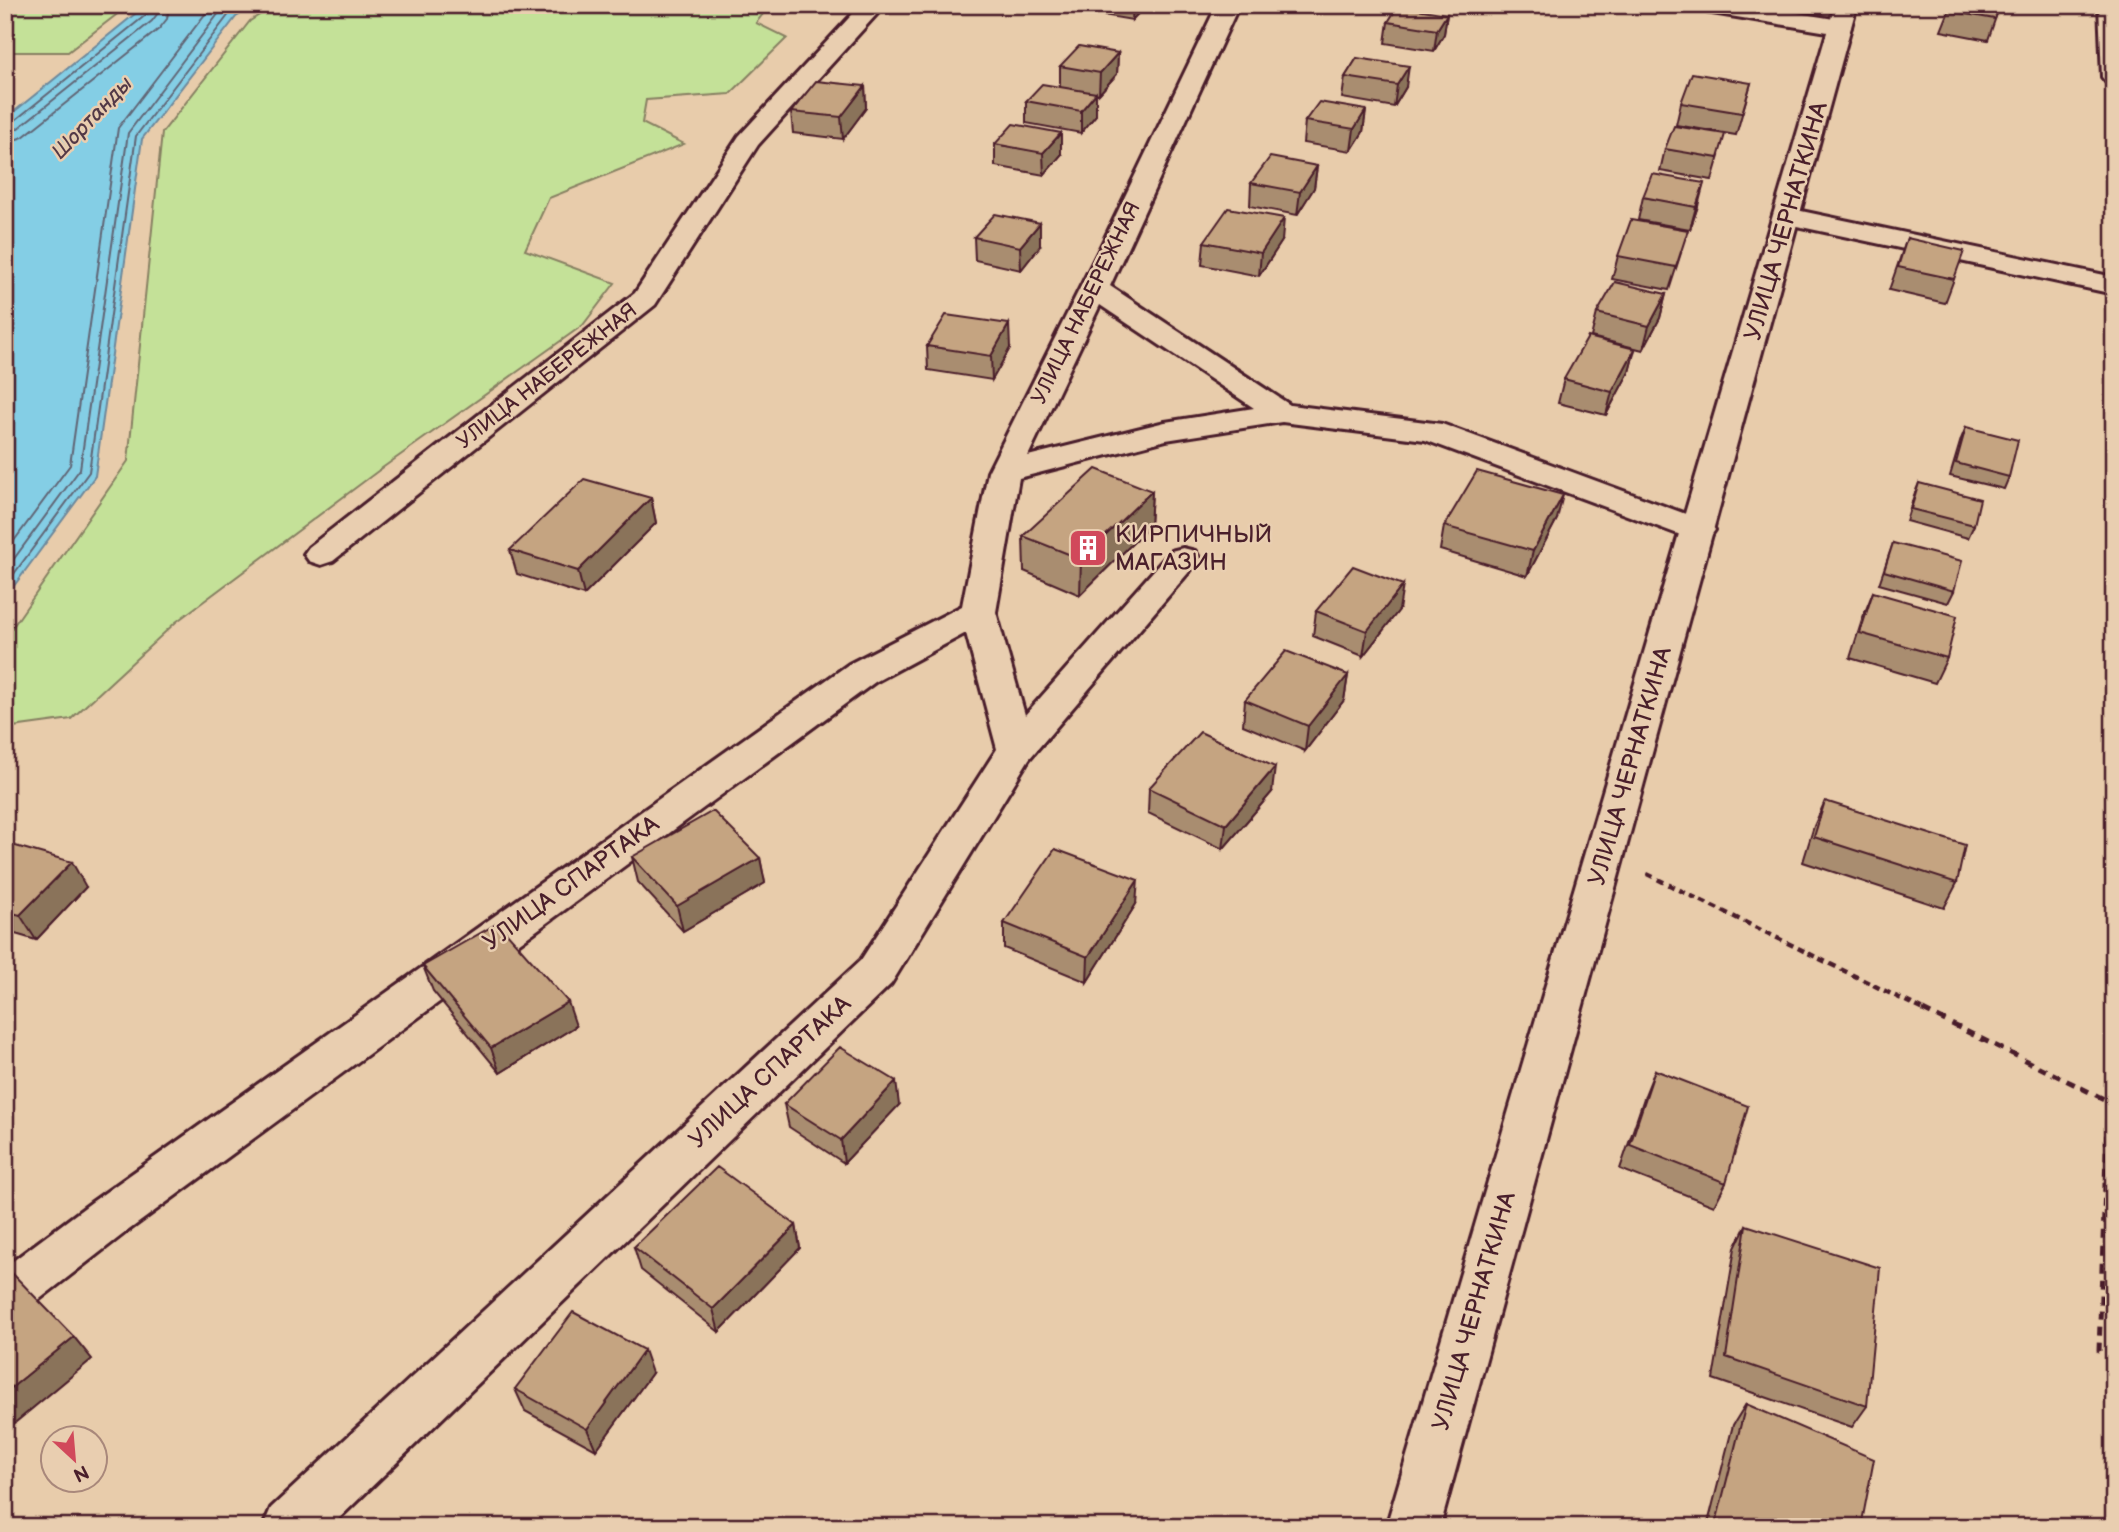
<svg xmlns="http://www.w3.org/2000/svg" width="2119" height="1532" font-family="'Balsamiq Sans',sans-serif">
<rect width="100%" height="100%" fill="#e8ccab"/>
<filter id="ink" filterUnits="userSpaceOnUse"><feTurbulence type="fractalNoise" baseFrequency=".0143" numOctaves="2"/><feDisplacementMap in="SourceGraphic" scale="14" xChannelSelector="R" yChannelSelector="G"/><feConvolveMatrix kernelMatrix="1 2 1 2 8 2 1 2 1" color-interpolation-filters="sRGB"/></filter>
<g filter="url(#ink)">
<path fill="#c4e198" stroke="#878062" stroke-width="2" d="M5,5H129L68,52H5Z
M275,5H770L756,23L787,38L730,94L646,100L642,123L684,144L549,198L525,250L615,283L583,325L378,471L176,622L71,719L5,728V638L128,461L162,133L250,21Z"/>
<path fill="#84cee5" stroke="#6d889b" stroke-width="2" d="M146,5H256L236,17L142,139L95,476L5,598V119Z"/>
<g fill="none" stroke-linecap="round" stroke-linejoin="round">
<path stroke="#616575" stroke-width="2" d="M5,123L13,122L147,14L150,5
M5,132L17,129L152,21L158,13L159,5
M5,143L23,137L159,29L167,19L169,5
M5,553L70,465L118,128L212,5
M5,571L80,469L128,133L225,5
M5,586L89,472L136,136L230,13L242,5"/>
<g stroke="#4a1f2b" stroke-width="6">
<path id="minor" d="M861,5H885L758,145L655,305L333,561L321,565L309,561L304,554L309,547L635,293L739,136Z
M1217,5H1239L1110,286L1290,405L1442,424L1710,523L1715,530L1710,537L1698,540L1686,537L1425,440L1282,422L1166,440L1019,478L996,612L1025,715L1171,551L1183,548L1195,551L1200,559L1029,759L891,984L330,1527H263L271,1508L861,960L997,749L966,633L875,682L126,1232L23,1312L5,1319V1267L92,1202L849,664L962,606L988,472L1103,242ZM1100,305L1254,408L1165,422L1028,456Z
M1695,5H1748L1840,20L1848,22L1851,27L1848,32L1840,34L1706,12L1698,10Z
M2099,5H2114V84L2106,82L2102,77Z
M1787,208L2114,277V294L1778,222L1774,216L1778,210Z"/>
</g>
<g stroke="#4a1f2b" stroke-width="6">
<path id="tertiary" d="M1835,5H1857L1440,1527H1386Z"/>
</g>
<path stroke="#4a1f2b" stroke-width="4.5" stroke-dasharray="7 5" stroke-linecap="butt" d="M1647,874L1926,1011"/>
<path stroke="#4a1f2b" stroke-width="5" stroke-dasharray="9 7" stroke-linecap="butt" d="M1923,1010L2108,1101L2099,1351L2114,1358"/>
<use href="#minor" fill="#e9ceb0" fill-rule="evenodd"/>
<use href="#tertiary" fill="#e9ceb0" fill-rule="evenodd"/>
</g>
<path fill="#a98d6f" stroke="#4a1f2b" stroke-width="2" d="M1079,5H1146L1132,20L1079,11Z
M2000,5L1988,40L1941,31L1949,11Z
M1447,14L1444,34L1434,51L1385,43L1388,22Z
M1118,53L1117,74L1099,94H1096V115L1081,133L1026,123V101L1060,87V66Z
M1357,58L1406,87L1394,107L1342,98L1345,77Z
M1751,83L1736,135L1676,125L1681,103Z
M865,86L866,108L843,139L793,133L791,112Z
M1366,110L1363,132L1351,151L1303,143L1305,121Z
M995,144L1061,155L1044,175L995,166Z
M1665,149L1719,156L1712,180L1660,171Z
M1317,166L1314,188L1297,215L1250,206L1251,183Z
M1643,197L1698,206L1690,229L1638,220Z
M974,237L1040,246L1021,270L975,260Z
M1907,238L1954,279L1945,303L1889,290Z
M1282,241L1259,276L1202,265L1204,242Z
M1681,253L1669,290L1612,279L1618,256Z
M1666,294L1660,318L1643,350L1591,337L1597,313Z
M927,346L1010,348L992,380L928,370Z
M1635,349L1629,372L1606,415L1558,403L1564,379Z
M1966,427L2009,477L2004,489L1950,476L1961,439Z
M1919,483L1974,525L1968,538L1906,521L1914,495Z
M1152,491L1150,526L1080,595L1024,571L1023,536Z
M651,498L656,523L584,595L517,574L510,550Z
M1557,519L1527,576L1440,550L1444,526Z
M1893,543L1954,591L1948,603L1879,584Z
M1873,592L1947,658L1935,683L1850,658L1863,617Z
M1399,610L1363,656L1313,636L1316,611Z
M1348,675L1344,700L1305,751L1243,725L1245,700Z
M1149,788L1272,792L1223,849L1148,813Z
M1825,801L1957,883L1944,908L1803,862L1814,826Z
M5,843L86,887L36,940L5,931Z
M632,857L760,858L765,883L683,931L638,882Z
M1136,904L1087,982L1004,948V923Z
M423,966L576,1026L500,1073L433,991Z
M1655,1070L1726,1183L1714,1206L1620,1169L1645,1095Z
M784,1104L899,1105L844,1163L789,1127Z
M796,1225L800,1248L719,1332L641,1270L634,1247Z
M1746,1225L1867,1406L1852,1427L1713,1379L1735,1248Z
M652,1373L596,1450L525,1411L515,1389Z
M1746,1404L1861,1527H1707L1733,1425Z"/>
<path fill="#8a735a" stroke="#4a1f2b" stroke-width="2" d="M1133,5H1146L1132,20Z
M1447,14L1444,34L1434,51L1437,30Z
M1118,53L1117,74L1099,94L1100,73Z
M1409,66L1406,87L1394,107L1397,85Z
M865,86L866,108L843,139L841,117Z
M1096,93V115L1081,133V111Z
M1366,110L1363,132L1351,151L1354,129Z
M1061,133V155L1044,175L1043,153Z
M1317,166L1314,188L1297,215L1300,192Z
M1704,183L1698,206L1690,229L1696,207Z
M1284,218L1282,241L1259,276L1261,253Z
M1040,223V246L1021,270L1020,247Z
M1666,294L1660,318L1643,350L1649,326Z
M1009,324L1010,348L992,380L991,356Z
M1635,349L1629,372L1606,415L1612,392Z
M1152,491L1150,526L1080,595L1081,559Z
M1563,495L1557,519L1527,576L1533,551Z
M651,498L656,523L584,595L578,571Z
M1403,585L1399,610L1363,656L1367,631Z
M1348,675L1344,700L1305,751L1308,726Z
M1275,767L1272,792L1223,849L1226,825Z
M760,858L765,883L683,931L677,906Z
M72,862L86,887L36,940L20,915Z
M1138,880L1136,904L1087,982L1088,957Z
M568,1002L576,1026L500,1073L491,1048Z
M896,1081L899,1105L844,1163L841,1140Z
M796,1225L800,1248L719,1332L713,1309Z
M74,1337L92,1359L5,1431V1393Z
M644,1350L652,1373L596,1450L587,1429Z"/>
<path fill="#c5a481" stroke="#4a1f2b" stroke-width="2" d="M1951,5H2000L1995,19L1949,11Z
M1398,6L1447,14L1437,30L1388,22Z
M1079,46L1118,53L1100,73L1060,66Z
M1357,58L1409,66L1397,85L1345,77Z
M1692,73L1751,83L1742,113L1681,103Z
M816,81L865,86L841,117L791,112Z
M1042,84L1096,93L1081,111L1026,101Z
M1319,102L1366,110L1354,129L1305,121Z
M1013,124L1061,133L1043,153L995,144Z
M1674,126L1725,134L1718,158L1665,149Z
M1270,157L1317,166L1300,192L1251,183Z
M1652,174L1704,183L1696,207L1643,197Z
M1228,208L1284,218L1261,253L1204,242Z
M995,214L1040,223L1020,247L974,237Z
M1631,220L1688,230L1676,267L1618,256Z
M1907,238L1964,251L1954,279L1898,267Z
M1615,282L1666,294L1649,326L1597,313Z
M946,315L1009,324L991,356L927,346Z
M1588,337L1635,349L1612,392L1564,379Z
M1966,427L2018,440L2009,477L1956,463Z
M1096,469L1152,491L1081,559L1023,536Z
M1477,471L1563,495L1533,551L1444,526Z
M584,479L651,498L578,571L510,550Z
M1919,483L1980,499L1974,525L1911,509Z
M1893,543L1962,561L1954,591L1884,571Z
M1353,566L1403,585L1367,631L1316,611Z
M1873,592L1957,616L1947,658L1860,633Z
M1286,651L1348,675L1308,726L1245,700Z
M1200,732L1275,767L1226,825L1149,788Z
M1825,801L1965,845L1957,883L1814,837Z
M713,811L760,858L677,906L632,857Z
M5,843L72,862L20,915L5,911Z
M1055,849L1138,880L1088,957L1004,923Z
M498,923L568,1002L491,1048L423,966Z
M840,1047L896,1081L841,1140L784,1104Z
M1655,1070L1748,1106L1726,1183L1630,1145Z
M717,1167L796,1225L713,1309L634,1247Z
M1746,1225L1880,1268L1867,1406L1726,1357Z
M10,1271L74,1337L5,1393V1274Z
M573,1312L644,1350L587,1429L515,1389Z
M1746,1404L1874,1459L1861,1527H1715Z"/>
</g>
<defs>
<g id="building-square" transform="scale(2.0125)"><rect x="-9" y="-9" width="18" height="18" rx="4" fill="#d1495b" stroke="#e9ceb0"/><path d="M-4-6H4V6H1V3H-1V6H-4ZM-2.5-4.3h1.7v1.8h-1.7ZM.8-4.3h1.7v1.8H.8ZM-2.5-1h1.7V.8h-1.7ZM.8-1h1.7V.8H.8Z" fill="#fff"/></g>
</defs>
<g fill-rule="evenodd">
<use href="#building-square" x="1088" y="548"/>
</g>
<g text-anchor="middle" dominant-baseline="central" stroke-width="5" stroke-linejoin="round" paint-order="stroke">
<g font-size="21" font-style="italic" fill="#533947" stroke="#e9ceb0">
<text transform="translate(92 118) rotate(-46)">Шортанды</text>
</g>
<g font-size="21" fill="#4a1f2b" stroke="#e9ceb0">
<text transform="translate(1086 303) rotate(-64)">УЛИЦА НАБЕРЕЖНАЯ</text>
<text transform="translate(547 376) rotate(-38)">УЛИЦА НАБЕРЕЖНАЯ</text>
</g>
<g font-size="24" fill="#4a1f2b" stroke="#e9ceb0">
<text transform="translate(1786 221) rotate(-74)">УЛИЦА ЧЕРНАТКИНА</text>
<text transform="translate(1630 766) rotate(-74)">УЛИЦА ЧЕРНАТКИНА</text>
<text transform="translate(571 883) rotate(-36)">УЛИЦА СПАРТАКА</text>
<text transform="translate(770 1072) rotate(-43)">УЛИЦА СПАРТАКА</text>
<text transform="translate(1474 1311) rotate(-74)">УЛИЦА ЧЕРНАТКИНА</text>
</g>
<g font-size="24" fill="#4a1f2b" stroke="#e9ceb0" text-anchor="start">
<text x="1115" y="534">КИРПИЧНЫЙ<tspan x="1115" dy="28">МАГАЗИН</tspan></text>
</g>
</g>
<rect width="2119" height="1532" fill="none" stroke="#e9ceb0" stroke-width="28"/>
<rect x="14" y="14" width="2091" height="1504" fill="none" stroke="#4a1f2b" stroke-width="2.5" filter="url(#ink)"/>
<g transform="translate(74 1459) rotate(154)"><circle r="33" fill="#e9ceb0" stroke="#a9887b" stroke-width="2"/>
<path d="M0-5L12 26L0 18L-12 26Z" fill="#d1495b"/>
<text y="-10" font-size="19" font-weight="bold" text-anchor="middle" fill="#4a1f2b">N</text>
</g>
</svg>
